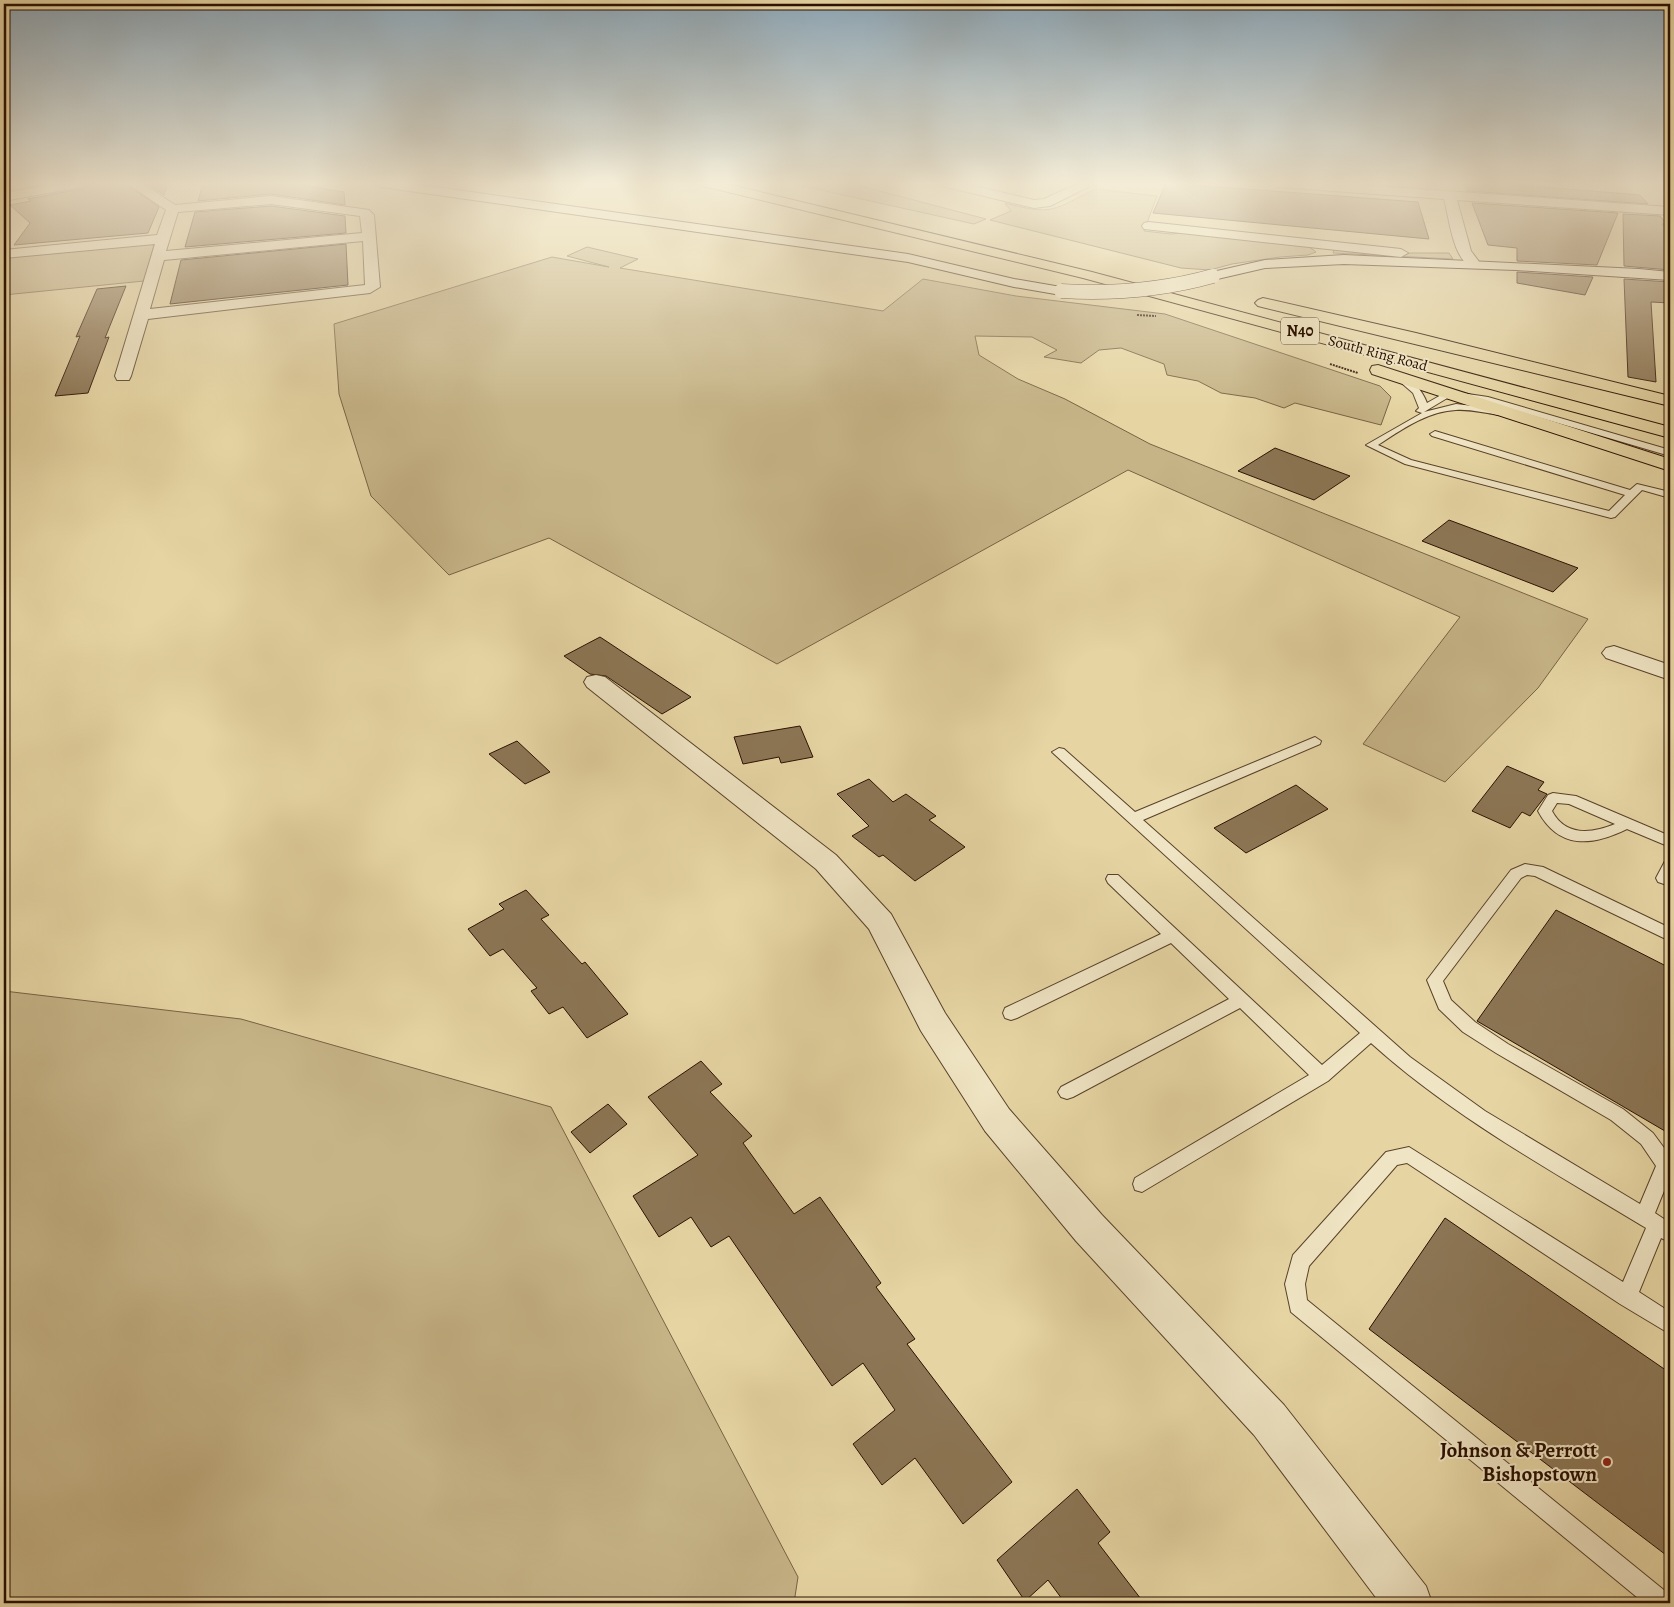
<svg xmlns="http://www.w3.org/2000/svg" width="1674" height="1607" font-family="Alegreya,serif">
<rect width="100%" height="100%" fill="#e6d5a3"/>
<filter id="stains"><feTurbulence type="fractalNoise" baseFrequency=".004" numOctaves="4"/><feColorMatrix values="0 0 0 0 .2 0 0 0 0 .09 0 0 0 0 .02 0 0 0 .5 -.17"/></filter>
<radialGradient id="worn" r=".72"><stop offset=".6" stop-color="#630" stop-opacity="0"/><stop offset="1" stop-color="#630" stop-opacity=".3"/></radialGradient>
<path fill="#c6b487" stroke="#786244" d="M789,183H820L829,186L853,184L986,219L974,224Z
M1329,183H1455V192Z
M1095,189L1157,196L1144,231L1171,234L1191,232L1308,246L1316,252L1308,255L1280,257L1232,264L1210,270L1181,268L990,220L1011,211L1005,203C1053,216 1053,210 1095,189Z
M141,243L154,245L144,281L4,295V257Z
M587,247L638,259L620,268L883,311L923,279L1016,296L1165,314L1380,386L1391,397L1381,425L1295,403L1284,408L1255,398L1221,393L1198,381L1167,375L1164,364L1121,348L1099,350L1081,363L1044,357L1057,350L1032,337L975,336L979,355L1018,379L1065,399L1150,444L1588,619L1538,688L1445,782L1363,744L1460,617L1128,470L777,664L549,538L449,575L371,496L339,394L334,324L552,257L609,267L567,256Z
M1334,249L1400,256L1410,253H1449L1453,259L1333,253Z
M4,991L241,1019L551,1107L798,1577L794,1603H4Z"/>
<path fill="#8c7655" stroke="#2a1000" d="M89,183H125L159,207L148,233L14,245L30,223L10,205L31,201L28,199L81,189Z
M146,183H168L164,195Z
M203,183H290L344,192L345,205L271,194L198,201Z
M1166,183L1418,202L1429,239L1153,213Z
M1464,183L1530,186L1640,195L1648,204L1467,191Z
M1472,203L1618,213L1597,265L1517,261V248L1488,245Z
M271,206L345,216L346,233L185,247L195,212Z
M1623,214L1660,216L1667,224H1662L1670,233V270L1624,266Z
M346,244L348,285L170,304L181,260Z
M1517,272L1593,277L1585,295L1517,283Z
M1624,279L1670,282V303L1651,302L1656,382L1628,377Z
M126,286L105,338L109,337L88,393L55,396L80,336L76,337L97,289Z
M1275,448L1350,476L1314,500L1238,471Z
M1449,520L1578,568L1553,592L1422,541Z
M600,637L691,697L662,714L606,676L590,674L564,656Z
M800,726L813,757L781,763L779,757L743,764L734,737Z
M517,741L550,772L525,784L489,754Z
M1507,766L1544,782L1538,790L1547,794L1530,816L1522,812L1510,828L1472,811Z
M869,779L893,802L906,794L936,816L929,820L965,847L915,881L883,855L879,857L852,836L869,826L837,794Z
M1296,785L1328,809L1246,853L1214,828Z
M526,890L549,915L541,919L582,964L585,962L628,1014L587,1038L563,1007L549,1014L531,991L537,988L503,949L490,956L468,929L504,909L499,904Z
M1556,910L1670,968V1134L1477,1021Z
M701,1061L722,1084L710,1092L752,1136L743,1143L794,1214L820,1197L881,1283L876,1287L915,1339L907,1344L1012,1482L963,1524L915,1458L882,1485L853,1444L895,1410L863,1363L832,1386L729,1236L711,1247L691,1217L659,1237L633,1196L698,1155L648,1097Z
M608,1104L627,1124L590,1153L571,1132Z
M1445,1218L1670,1373V1558L1369,1329Z
M1077,1489L1110,1532L1098,1543L1144,1603H1065L1048,1580L1025,1601L997,1560Z"/>
<g fill="none" stroke-linecap="round" stroke-linejoin="round">
<g stroke="#594129" stroke-width="2">
<path id="lane" d="M1398,376C1411,375 1423,392 1427,403L1448,391L1488,397L1670,450V456L1487,402L1449,397L1424,412L1456,404L1499,409L1503,412L1499,415C1485,413 1470,409 1456,410C1428,411 1401,430 1378,445L1411,460L1609,511L1625,495L1432,436L1430,434L1435,431L1630,490L1637,484L1670,492V498L1642,490L1615,517L1611,518L1405,464L1366,445L1422,413L1416,411L1419,408L1413,393L1398,380Z
M1315,737L1321,741L1320,744L1143,820L1410,1057L1485,1111L1640,1204L1656,1166L1641,1144L1611,1120L1496,1053L1463,1032L1439,1009L1427,980L1511,870L1525,864L1543,867L1670,928V941L1535,876L1527,875L1521,878L1443,981L1451,1000L1475,1022L1508,1044L1623,1109L1653,1133L1670,1156V1176L1655,1213L1670,1223V1242L1661,1238L1639,1292L1670,1312V1334L1620,1304L1407,1163L1397,1165L1309,1266L1305,1284L1307,1300L1670,1595V1603H1644L1291,1312L1285,1284L1293,1255L1386,1152L1409,1147L1623,1282L1646,1228C1552,1171 1453,1117 1371,1043L1328,1081L1142,1192L1135,1190L1133,1184L1135,1178L1309,1075L1240,1008L1073,1097L1067,1099L1061,1097L1058,1092L1061,1087L1229,999L1171,943L1017,1018L1011,1020L1005,1018L1003,1013L1005,1008L1161,934L1108,883L1106,879L1108,875H1118L1322,1065L1360,1033L1052,752L1059,748L1064,749L1135,812Z
M1553,793L1576,796L1670,836V847L1627,829C1592,846 1559,850 1538,811L1548,795ZM1557,803L1569,804L1615,824C1591,834 1565,836 1552,811Z
M1670,860V886L1658,882L1656,878L1665,861Z"/>
</g>
<g stroke="#594129" stroke-width="2">
<path id="street" d="M60,183H87L81,187L4,201V193Z
M127,183H142L175,205L271,196L369,210L374,215L380,287L370,293L148,319L131,376L129,380H117L115,376L155,244L4,258V250L157,235L166,210ZM271,204L360,216L362,233L166,251L178,212ZM363,241L365,285L150,309L164,260Z
M940,183H962L1034,200L1044,199L1079,183H1096L1050,206L1034,208L942,186Z
M1272,183H1333L1670,207V215L1457,200L1471,251L1480,263L1473,267C1453,262 1449,216 1444,199L1278,187Z
M1149,222L1401,249L1408,253L1401,257L1144,229L1142,226L1144,223Z
M1614,646L1670,665V680L1606,658L1602,653L1606,648Z
M596,675L605,677L836,855L891,914L945,1013L1009,1109L1102,1215L1284,1405L1426,1586L1432,1603H1380L1254,1435L1076,1241L985,1131L921,1031L869,929L816,869L587,687L584,682L587,677Z"/>
</g>
<g stroke="#2a1000" stroke-width="2">
<path id="secondary" d="M375,183H408L908,254L1014,279L1061,287L1068,291L1061,295L1014,287L908,262L381,187Z
M1344,255L1639,269L1670,272V280L1516,270L1344,264L1265,268L1213,280L1206,276L1208,273L1265,260Z"/>
</g>
<g stroke="#2a1000" stroke-width="2">
<path id="highway" d="M701,183H723L1092,272L1670,427V438L1083,278L703,186Z
M1263,298L1416,333L1670,396V406L1258,306L1255,303L1258,300Z
M1378,365L1670,459V471L1372,374L1370,370L1372,366Z"/>
</g>
<path stroke="#2a1000" stroke-width="2" stroke-dasharray="2 1" stroke-linecap="butt" d="M1137,315L1156,316
M1330,364L1358,373"/>
<use href="#lane" fill="#efe4c3" fill-rule="evenodd"/>
<use href="#street" fill="#efe4c3" fill-rule="evenodd"/>
<use href="#secondary" fill="#efe4c3" fill-rule="evenodd"/>
<use href="#highway" fill="#e6d5a3" fill-rule="evenodd"/>
<g stroke="#2a1000" stroke-width="15" stroke-linecap="butt">
<path id="secondary-bridge" d="M1061,291C1113,294 1163,290 1213,276"/>
</g>
<use href="#secondary-bridge" stroke="#efe4c3" stroke-width="14"/>
</g>
<linearGradient id="sky" x2="0" y2="1"><stop stop-color="#8da6b6"/><stop offset="0.45" stop-color="#f4ecd6"/><stop offset="1" stop-color="#f4ecd6" stop-opacity="0"/></linearGradient>
<rect width="1674" height="408" fill="url(#sky)"/>
<circle fill="#8f2418" stroke="#efe4c3" stroke-width="2" cx="1607" cy="1462" r="5"/>
<g text-anchor="middle" dominant-baseline="central" stroke-width="4" stroke-linejoin="round" paint-order="stroke">
<g font-size="15" fill="#2a1000" stroke="#efe4c3">
<text transform="translate(1378 353) rotate(15)">South Ring Road</text>
</g>
<rect fill="#efe4c3" stroke="#65503a" stroke-width="1" x="1281" y="317.5" width="38" height="27" rx="4"/>
<g font-size="16" font-weight="bold" fill="#2a1000">
<text x="1300" y="331">N40</text>
</g>
<g font-size="21" font-weight="bold" fill="#2a1000" stroke="#efe4c3" text-anchor="end">
<text x="1597" y="1450">Johnson &amp; Perrott<tspan x="1597" dy="24">Bishopstown</tspan></text>
</g>
</g>
<rect width="1674" height="1607" fill="none" stroke="#e6d5a3" stroke-width="20"/>
<rect x="5" y="5" width="1664" height="1597" fill="none" stroke="#2a1000" stroke-width="2.5"/>
<rect x="10" y="10" width="1654" height="1587" fill="none" stroke="#2a1000"/>
<rect width="100%" height="100%" filter="url(#stains)"/>
<rect width="100%" height="100%" fill="url(#worn)"/>
</svg>
